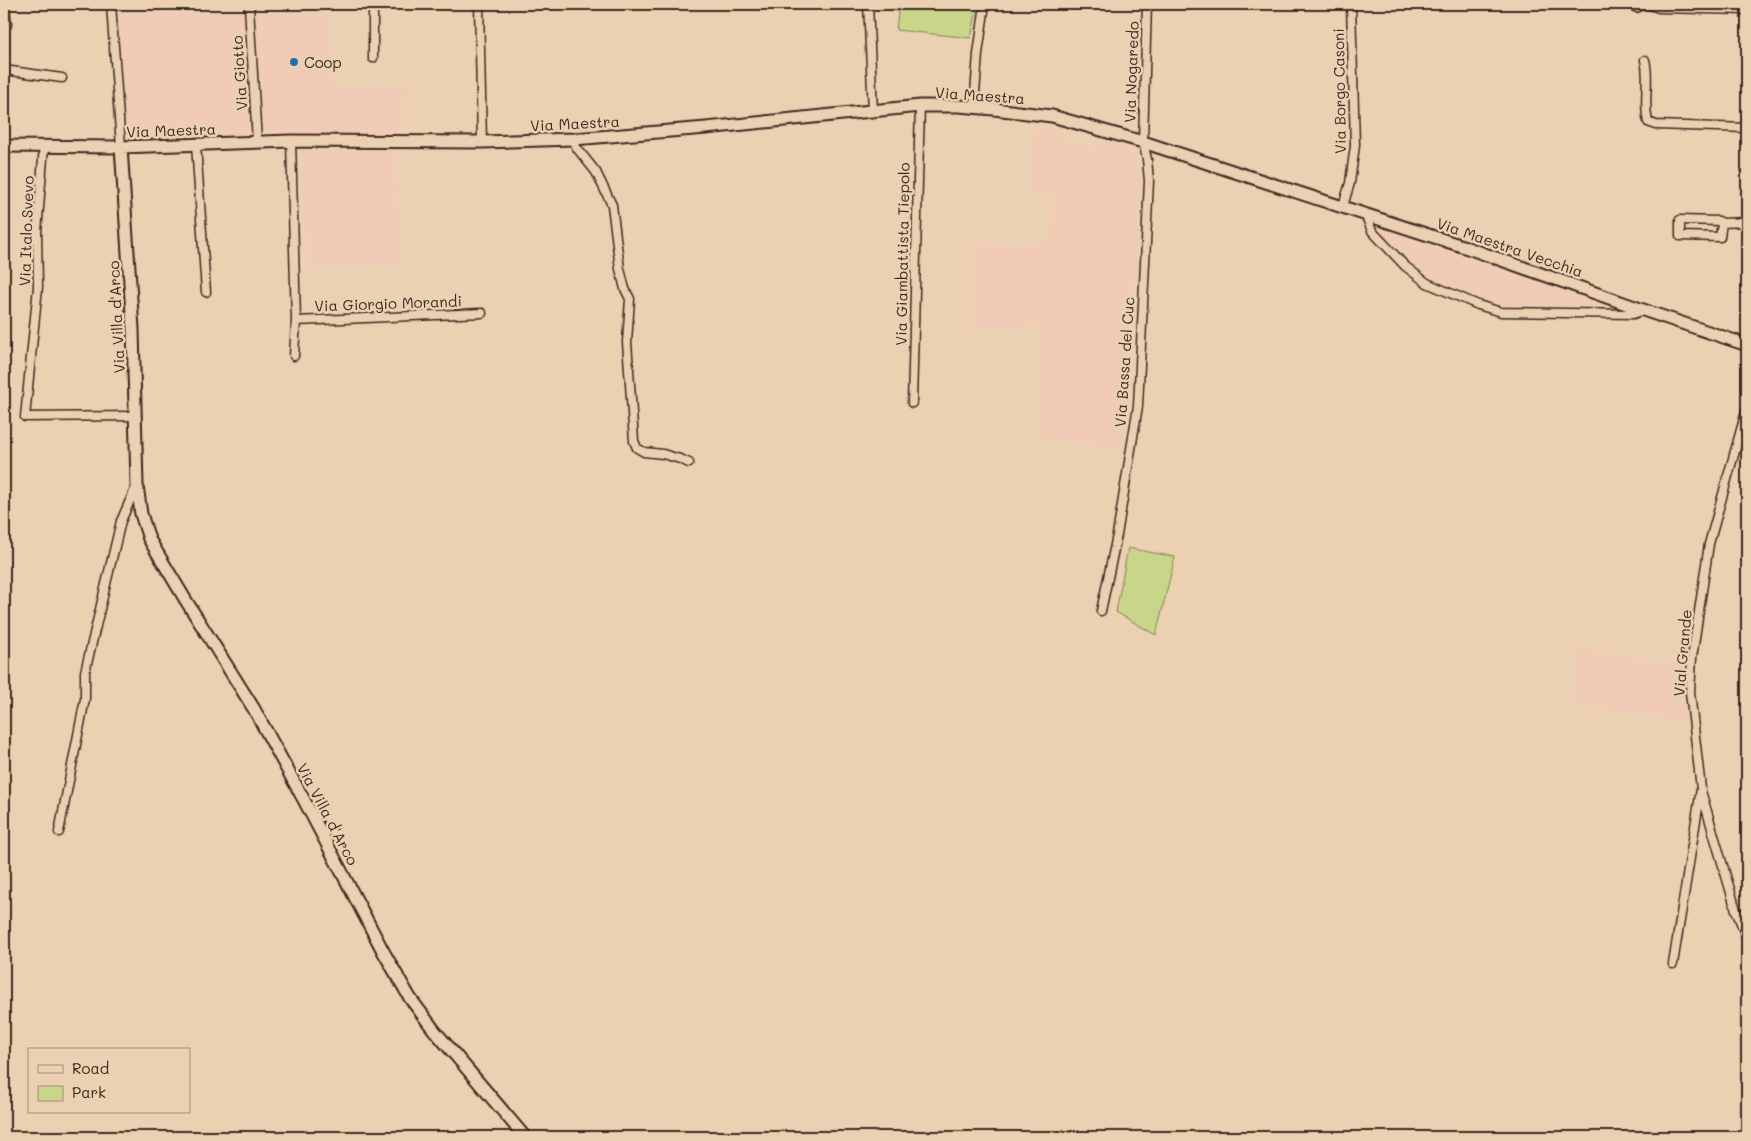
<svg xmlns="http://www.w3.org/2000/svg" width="1751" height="1141" font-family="Mali,sans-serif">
<rect width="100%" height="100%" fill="#ebd0b2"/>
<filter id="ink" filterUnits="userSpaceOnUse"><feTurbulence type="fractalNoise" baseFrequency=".02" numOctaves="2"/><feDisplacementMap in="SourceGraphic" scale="10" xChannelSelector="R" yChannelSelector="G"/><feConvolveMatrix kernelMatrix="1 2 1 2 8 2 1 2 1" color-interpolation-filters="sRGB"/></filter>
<g filter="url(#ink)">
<path fill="#f0cbb5" d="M117,11L329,14L333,89L407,86L395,153L400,264L308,268L303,153L126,138Z
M1048,130L1059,133L1065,142L1097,149L1104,141L1138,152L1140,183L1121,449L1040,437L1041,326L974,327L973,244L1052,243V193L1028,191L1034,131Z
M1373,223L1619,307L1618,310L1508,308L1479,303L1441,285L1411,265L1380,235Z
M1580,650L1687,666L1685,692L1687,722L1570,702Z"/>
<path fill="#c9d68a" stroke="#828054" d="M899,4H978L971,38L896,30Z
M1128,548L1175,557L1156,635L1116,612Z"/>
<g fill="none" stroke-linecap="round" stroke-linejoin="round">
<g stroke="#3b2a1e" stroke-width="11">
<path id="street" d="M7,4L5,8L7,25
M111,4L121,147
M252,4L249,7L257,142
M373,4V58
M479,4L482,142
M868,4L873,111
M1629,4L1637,8L1644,4
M1647,4L1659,8L1747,10
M1645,60C1650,80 1643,101 1648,122L1656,125L1747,128
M4,70L62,78
M974,107L978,54L985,4
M574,139L576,147L596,172L612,205L620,269L625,289L630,299L627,342L634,441L637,448L644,452L663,454L680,459L689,463
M291,141L296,321L294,356
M196,144L206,292
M44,146L37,232L38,287L25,417L135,416
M1343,206L1350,183L1355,145L1351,4
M1365,214L1372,231L1405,266L1427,283L1478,305L1501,312L1633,314L1644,310
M1722,223L1720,237L1680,236V220L1719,221L1722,223L1747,222
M296,321L482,313
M912,403L920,106
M1101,611L1117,535L1138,406L1149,181L1147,159L1143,142L1147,4
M1701,791L1736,910L1747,939
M59,832L85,699V672L121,521L136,487
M1673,964L1701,789L1690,692L1692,658L1709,544L1747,408"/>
</g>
<g stroke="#3b2a1e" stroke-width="15">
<path id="secondary" d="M4,146L121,147L291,141L482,142L574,139L706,128L920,106H959L994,109L1052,116L1143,142L1462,246L1649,312L1747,345
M121,147L133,329L137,485L141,514L149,539L185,599L254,709L304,800L383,951L410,998L434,1030L525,1137"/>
</g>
<use href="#street" stroke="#ebd0b2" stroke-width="8"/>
<use href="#secondary" stroke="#ebd0b2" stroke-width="11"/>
</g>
</g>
<circle fill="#1f6fb2" stroke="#ebd0b2" stroke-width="2" cx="294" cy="62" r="5"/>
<g text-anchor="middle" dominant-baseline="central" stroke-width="5" stroke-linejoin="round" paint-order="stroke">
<g font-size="15" fill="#3b2a1e" stroke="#ebd0b2" text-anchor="start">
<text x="304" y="62">Coop</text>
</g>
<g font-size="15" fill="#3b2a1e" stroke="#ebd0b2">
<text transform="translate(1131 72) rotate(-88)">Via Nogaredo</text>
<text transform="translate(239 73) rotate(-94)">Via Giotto</text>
<text transform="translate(1339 91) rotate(-91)">Via Borgo Casoni</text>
<text transform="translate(980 95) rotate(4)">Via Maestra</text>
<text transform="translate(575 123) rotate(-3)">Via Maestra</text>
<text transform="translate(171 130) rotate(-2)">Via Maestra</text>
<text transform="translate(26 231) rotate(-88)">Via Italo Svevo</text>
<text transform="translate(1510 247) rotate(19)">Via Maestra Vecchia</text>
<text transform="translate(902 254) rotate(-89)">Via Giambattista Tiepolo</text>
<text transform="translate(388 303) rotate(-2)">Via Giorgio Morandi</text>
<text transform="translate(116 317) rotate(-93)">Via Villa d'Arco</text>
<text transform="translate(1124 362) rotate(-86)">Via Bassa del Cuc</text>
<text transform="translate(1682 653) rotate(-85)">Vial Grande</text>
<text transform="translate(328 814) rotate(62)">Via Villa d'Arco</text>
</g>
</g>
<rect width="1751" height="1141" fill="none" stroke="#ebd0b2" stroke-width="20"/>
<rect x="10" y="10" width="1731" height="1121" fill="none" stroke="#3b2a1e" stroke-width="2" filter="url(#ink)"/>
<rect x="28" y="1048" width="162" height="65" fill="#ebd0b2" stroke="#a58e77"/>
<rect x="38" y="1065" width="25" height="8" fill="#ebd0b2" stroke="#a58e77"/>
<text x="72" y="1074" font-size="15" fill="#3b2a1e">Road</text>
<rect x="38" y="1086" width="25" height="15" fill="#c9d68a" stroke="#a58e77"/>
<text x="72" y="1098" font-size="15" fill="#3b2a1e">Park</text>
</svg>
